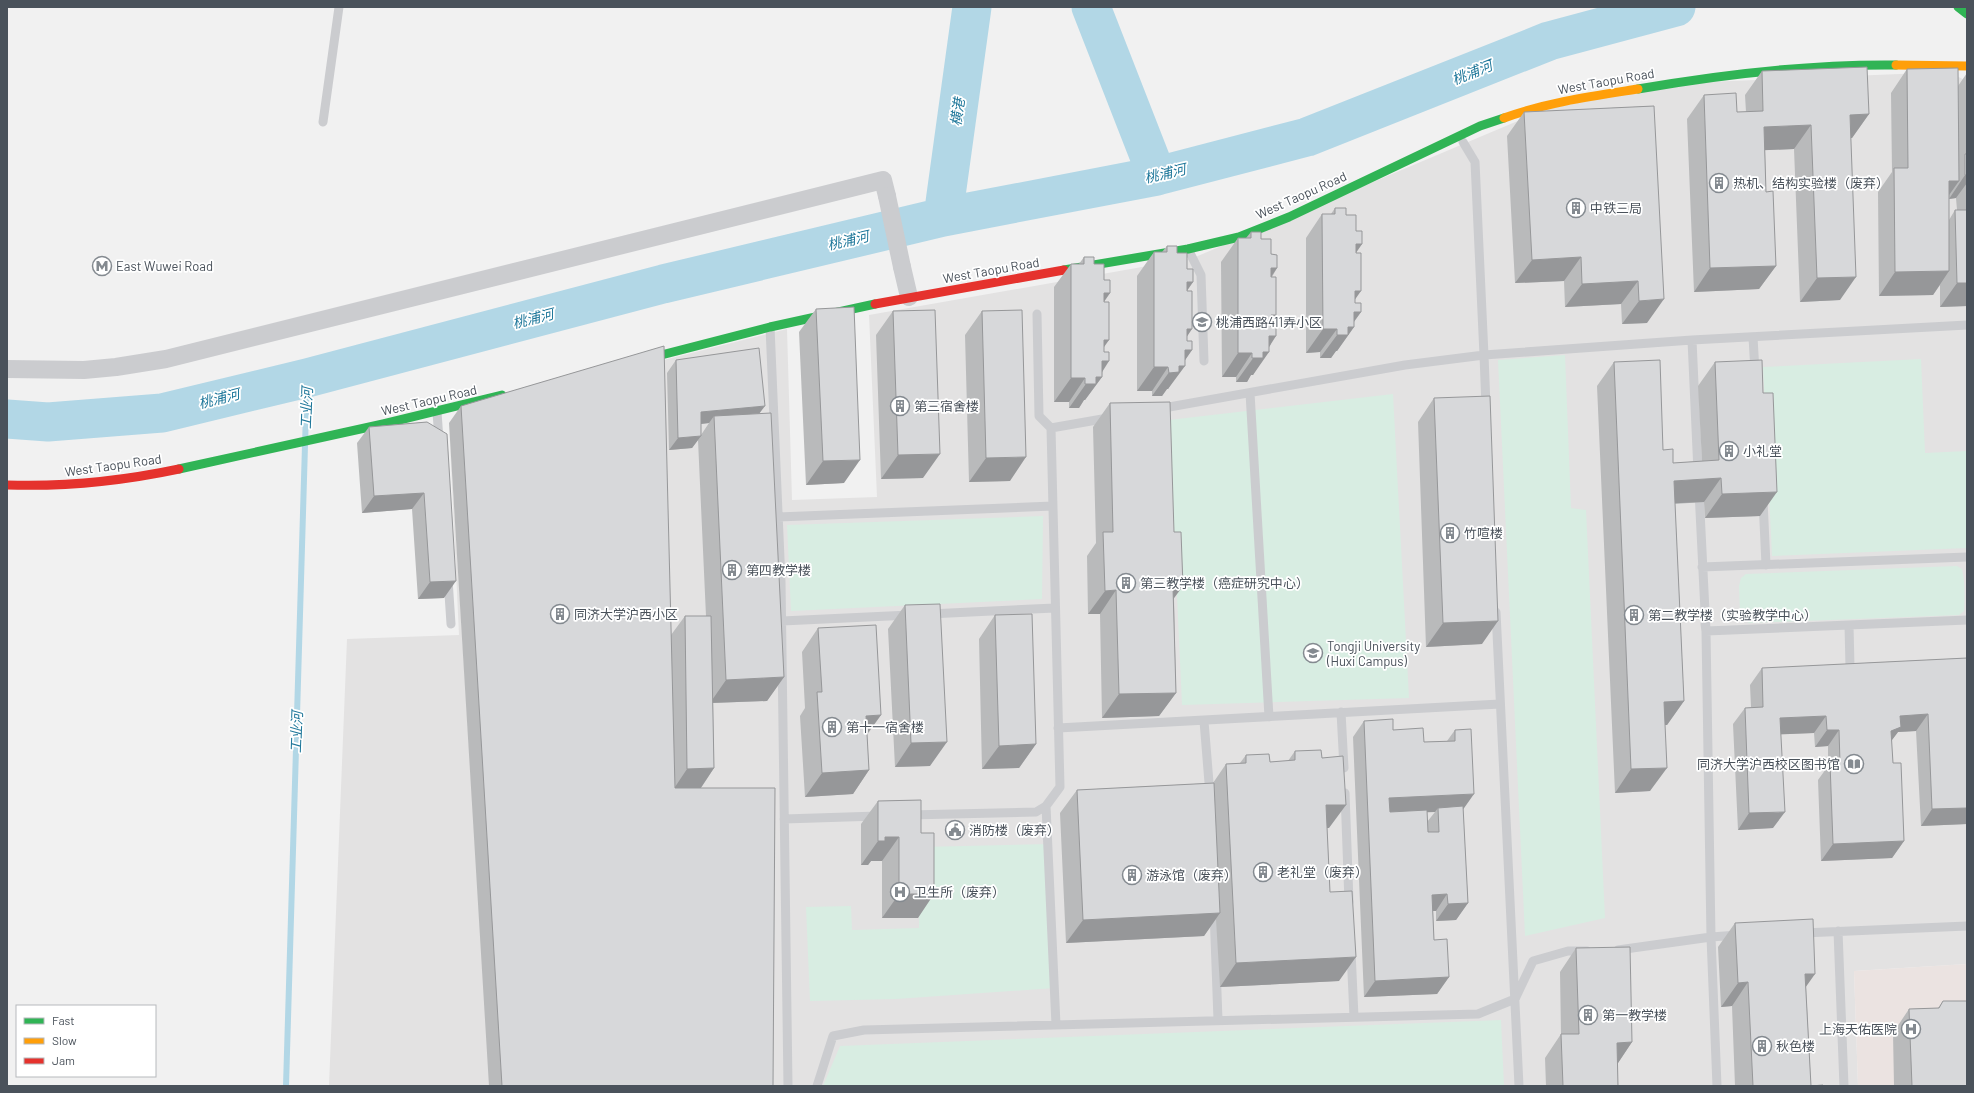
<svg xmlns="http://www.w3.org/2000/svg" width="1974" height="1093" font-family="Barlow,'Noto Sans SC',sans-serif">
<rect width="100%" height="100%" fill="#f1f1f1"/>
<path fill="#e3e2e2" d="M1948,72L1967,81V964L1854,971L1858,1086H761L664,804L652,363L787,329L792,500L877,497L869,315L1193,258L1546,109L1682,83Z
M449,423L490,1086H329L347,639L459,635Z"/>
<path fill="#ebe3e1" d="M1967,964V1086H1858L1854,971Z"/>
<path fill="#d8ede2" d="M1565,355L1571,508L1586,510L1605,918L1525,936L1498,360Z
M1921,359L1925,453L1967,451V548L1772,556L1763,367Z
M1393,394L1409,698L1182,705L1169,420Z
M1043,516L1042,599L791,611L787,525Z
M1957,566L1962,569C1965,582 1965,597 1964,611L1959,615L1749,623L1744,620L1740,614L1739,586L1741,578L1746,574Z
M1051,844L1055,988L896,999L810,1001L806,907L851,906L852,930L919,928L920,847Z
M1501,1020L1504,1086H823L840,1046Z"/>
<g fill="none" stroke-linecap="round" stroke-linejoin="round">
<path stroke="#b2d7e6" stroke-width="6" d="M286,1086L307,378"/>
<path stroke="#b2d7e6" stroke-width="39" d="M1091,7L1157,176
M943,217L972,7
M7,419L48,422L162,413L307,378L663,284L943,217L1157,176L1307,137L1549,41L1676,7"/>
<path stroke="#cbcccf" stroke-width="9" d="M323,122L339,7
M1188,249L1201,275L1204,361
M1037,314L1039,416L1051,428L1060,787L1046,806L1056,1025
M770,327L781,582L788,1086
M1753,337L1755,372
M1692,340L1698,472
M1250,393L1269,717
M1486,407L1484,355L1692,340L1967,325
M1158,409L1405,365L1484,355L1475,162L1463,142
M437,412L439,440
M1051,428L1108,418
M1699,491L1706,631L1711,937L1717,1086
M1763,500L1766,565
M778,517L1053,506
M1702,567L1967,557
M448,579L451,624
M1496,612L1519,1086
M929,614L1055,608
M782,621L910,615
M1705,624L1706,631L1967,620
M1849,625L1850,667
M1341,712L1344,768
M1204,721L1210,795
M1058,728L1500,704
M1345,793L1349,902
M909,815L1036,812L1046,806
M784,819L878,816
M1214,910L1218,1020
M1838,931L1844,1086
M1803,933L1967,926
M1618,950L1711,937L1738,935
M1351,951L1354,1017
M817,1086L833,1036L864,1030L1478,1014L1515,999L1533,961L1568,951H1587"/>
<path stroke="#cbcccf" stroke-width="18" d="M902,267L909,297
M7,369L84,370L116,367L166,359L883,180L887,196"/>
<path stroke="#30b455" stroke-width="9" d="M1958,7L1967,14
M1638,89C1724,74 1809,64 1896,65
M1064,270L1188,249L1239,237L1289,217L1480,126L1504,118
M634,362L770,327L875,304
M179,469L383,424L502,395"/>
<path stroke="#ff9f0a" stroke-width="9" d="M1896,65L1967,66
M1504,118C1548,102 1593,96 1638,89"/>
<path stroke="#e5322d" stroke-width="9" d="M875,304L1064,270
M7,485C65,487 122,481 179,469"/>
<path stroke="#cbcccf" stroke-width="18" d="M887,196L902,267"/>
</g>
<path fill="#b9babb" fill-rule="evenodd" d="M1907,69L1958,86L1967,73V306L1940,307V285L1933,295L1879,296L1878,192L1892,172L1891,93ZM1956,198L1957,210H1955L1949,220V199Z
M1762,71L1869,114L1852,138H1851L1840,300L1800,302L1794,149L1765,150L1766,192L1776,266L1759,289L1694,292L1687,119L1704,95L1737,112H1746L1745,95Z
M1654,106L1647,323L1622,324L1621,304L1565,307L1564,281L1515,283L1507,136L1524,112Z
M1335,208L1346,215L1356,231L1362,244L1356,253L1355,303L1361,312L1354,322V327L1337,351H1336L1331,358H1320V352L1306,353V238L1322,214H1331Z
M1251,232L1261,239L1271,254L1277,268L1272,277L1276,315L1271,323L1269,346L1253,375H1251L1247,382H1236V377H1222L1221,262L1238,238H1246Z
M1167,246L1177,253L1187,269L1193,282L1187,291V341L1192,350L1185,360L1168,389H1167L1162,396H1152V391H1137V276L1154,252H1162Z
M1084,257L1094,264L1104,280L1110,293L1104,302V348L1102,377L1085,400H1084L1079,408H1069V402H1054V287L1071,264H1079Z
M816,309L844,483L806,485L799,332Z
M893,311L923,478L881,479L876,335Z
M982,311L1010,481L969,482L965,335Z
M676,360L759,414L784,677L767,701L713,703L714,768L701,788L773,1086H489L449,423L461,406L671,635L685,616H706L698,440L692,448L669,450L667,373ZM709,423L701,435V424Z
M1614,362L1663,450L1673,463L1702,461L1698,386L1715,362L1763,393L1760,516L1705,518L1704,502L1675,504L1684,701L1667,725H1665L1650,791L1615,793L1597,386Z
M1434,398L1482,644L1426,647L1418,422Z
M1110,403L1174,599L1176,693L1159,716L1102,718L1100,614H1088L1087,556L1096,543L1093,427Z
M427,422L444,598L418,599L412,509L362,513L357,443L369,427Z
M905,605L930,766L895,767L888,629Z
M995,615L1036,744L1019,768L982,769L979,639Z
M818,628L881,715L867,735L869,770L853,794L805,797L800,716L805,708L802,652Z
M1967,658V824L1921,826L1916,731L1898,732L1891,741L1893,763L1904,841L1892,858L1821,861L1818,780L1828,766V746L1815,747L1814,733L1781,734L1773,828L1738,830L1733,724L1745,708L1751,707L1750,685L1762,668Z
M1364,721L1393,730L1424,742L1447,741L1455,730L1463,809L1468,903L1456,920L1436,921V911H1433L1434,940L1449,977L1437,994L1364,997L1353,737ZM1427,812H1435L1427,822Z
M1295,751L1322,758L1329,828H1327L1330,892L1339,981L1220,987L1216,919L1204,936L1066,943L1060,813L1077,790L1213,783L1226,764L1240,763L1246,755L1270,762L1288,761Z
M921,800L918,918H882V861H871L868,865H861V824L878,801Z
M1735,923L1806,987L1811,1086H1823H1735L1732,1006L1721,1007L1718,947Z
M1576,948L1632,1042L1618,1063V1086H1546L1545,1058L1561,1034L1560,972Z
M1943,1001L1967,1086H1894L1893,1033L1909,1009L1938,1008Z"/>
<path fill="#969799" d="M1869,114L1852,138H1833L1850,115Z
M1811,125L1794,149L1747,151L1764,127Z
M1965,175H1967V183L1956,198L1949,199Z
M1949,181H1959L1942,205Z
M1356,244H1362L1345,268Z
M1581,257L1564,281L1515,283L1532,260Z
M1776,266L1759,289L1694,292L1710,268Z
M1271,268H1277L1261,292Z
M1949,271L1933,295L1879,296L1895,272Z
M1856,277L1840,300L1800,302L1817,278Z
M1638,281L1621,304L1565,307L1582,284Z
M1187,282H1193L1176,306Z
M1957,283H1967V306L1940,307Z
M1355,291H1361L1344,315Z
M1104,293H1110L1093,317Z
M1664,299L1647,323L1622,324L1639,301Z
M1354,312H1361L1350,327H1354L1337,351H1336L1331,358H1320Z
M1271,315H1276L1260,339Z
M1187,329H1192L1176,353Z
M1323,329H1337L1320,352L1306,353Z
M1269,336H1276L1266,352H1269L1253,375H1251L1247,382H1236Z
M1104,340H1109L1092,364Z
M1185,350H1192L1181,366H1185L1168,389H1167L1162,396H1152Z
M1238,353H1252L1236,377H1222Z
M1102,361H1109L1099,377H1102L1085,400H1084L1079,408H1069Z
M1154,367H1168L1152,391H1137Z
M1071,378H1085L1069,402H1054Z
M765,406L756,418L714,416L709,423L692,425L701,412Z
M701,436L692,448L669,450L678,438Z
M940,454L923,478L881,479L898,455Z
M1026,457L1010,481L969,482L986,458Z
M860,460L844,483L806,485L823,461Z
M1721,478L1704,502L1657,504L1674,481Z
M1777,492L1760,516L1705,518L1722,494Z
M424,493L412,509L362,513L374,496Z
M456,581L444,598L418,599L430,582Z
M1183,586L1166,609L1173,588Z
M1116,590L1100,614H1088L1105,591Z
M1498,621L1482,644L1426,647L1443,623Z
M784,677L767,701L710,703L726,680Z
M1176,693L1159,716L1102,718L1119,694Z
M1684,701L1667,725L1648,726L1664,702Z
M1928,714L1916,731L1898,732L1889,744L1879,748L1900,716Z
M881,715L864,738L866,716Z
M1826,716L1814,733L1769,735L1780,718Z
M1827,730H1839L1828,746L1815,747Z
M947,742L930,766L895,767L911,743Z
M1036,744L1019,768L982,769L999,746Z
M714,768L698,792L671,793L687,769Z
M1667,768L1650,791L1615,793L1631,769Z
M869,770L853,794L805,797L822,773Z
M1474,794L1462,811L1438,808L1435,812L1377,814L1389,798Z
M1326,805H1346L1329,828L1309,829Z
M1967,808V824L1921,826L1932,809Z
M1785,812L1773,828L1738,830L1749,813Z
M885,837H899L882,861H871L868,865H861L878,841Z
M1904,841L1892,858L1821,861L1833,844Z
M899,894H934L918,918H882Z
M1447,894L1436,911H1420L1432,895Z
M1468,903L1456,920L1436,921L1448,904Z
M1220,913L1204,936L1066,943L1083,920Z
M1356,957L1339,981L1220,987L1236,963Z
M1805,974H1815L1798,998Z
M1449,977L1437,994L1364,997L1375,981Z
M1748,982L1732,1006L1721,1007L1738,983Z
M1632,1042L1616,1066L1617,1043Z"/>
<path fill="#d7d8da" stroke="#969799" d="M1867,67L1869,114L1850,115L1856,277L1817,278L1811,125L1764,127L1766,192L1773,191L1776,266L1710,268L1704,95L1736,93L1737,112L1763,111L1762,71Z
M1958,68L1959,181H1949V271L1895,272L1894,168H1908L1907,69Z
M1654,106L1664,299L1639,301L1638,281L1582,284L1581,257L1532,260L1524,112Z
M1965,154H1967V175H1965Z
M1335,208H1346V215H1356V231H1362V244H1356V253H1361V291H1355V303H1361V312H1354V327H1348V335H1337V329H1323L1322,214H1335Z
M1955,210H1967V283H1957Z
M1251,232H1261V239H1271V254L1277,255V268H1271V277H1276V315H1271V327L1276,326V336H1269V352H1263V358H1252V353H1238V238H1251Z
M1167,246H1177V253H1187V269H1193V282H1187V291H1192V329H1187V341H1192V350H1185V366H1179V372L1169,373L1168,367H1154V252H1167Z
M1084,257H1094V264H1104V280H1110V293H1104V302H1109V340H1104V352H1109V361H1102V377H1096V384H1085V378H1071V264H1084Z
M854,307L860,460L823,461L816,309Z
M935,310L940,454L898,455L893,311Z
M1022,310L1026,457L986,458L982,311Z
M664,346L675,788H775L773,1086H502L461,406Z
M759,348L765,406L701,412V436L678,438L676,360Z
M1660,360L1663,450L1673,449V463L1719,460L1715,362L1762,360L1763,393H1773L1777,492L1722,494L1721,478L1674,481L1684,701L1664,702L1667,768L1631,769L1614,362Z
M1490,396L1498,621L1443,623L1434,398Z
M1170,402L1174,532H1181L1183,586L1173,588L1176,693L1119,694L1116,590L1105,591L1103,532H1113L1110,403Z
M771,413L784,677L726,680L714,416Z
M427,422L447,434L456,581L430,582L424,493L374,496L369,427Z
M940,604L947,742L911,743L905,605Z
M1032,614L1036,744L999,746L995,615Z
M685,616H711L714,768L687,769Z
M876,625L881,715L866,716L869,770L822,773L817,692H822L818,628Z
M1967,658V808L1932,809L1928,714L1900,716L1901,727L1891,731L1893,763H1901L1904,841L1833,844L1830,763H1840L1839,730H1827L1826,716L1780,718L1785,812L1749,813L1745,708L1763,707L1762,668Z
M1393,719V730L1423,728L1424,742L1455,741V730L1471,729L1474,794L1389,798L1390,812L1427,810L1428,832H1439L1438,808L1463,806L1468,903L1448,904L1447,894L1432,895L1434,940L1447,939L1449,977L1375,981L1364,721Z
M1321,750L1322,758L1343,756L1346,805H1326L1330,892L1352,891L1356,957L1236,963L1226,764L1246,763V755L1269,754L1270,762L1295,760V751Z
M1214,783L1220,913L1083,920L1077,790Z
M921,800V833H934V894H899V837H885V841H878V801Z
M1813,919L1815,974H1805L1811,1086L1823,1085V1086H1753L1748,982L1738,983L1735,923Z
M1630,947L1632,1042L1617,1043L1618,1086H1563L1561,1034H1579L1576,948Z
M1943,1001H1967V1086H1912L1909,1009L1939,1008Z"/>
<defs>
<g id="building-ring" transform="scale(1)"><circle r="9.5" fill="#fff" stroke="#848a90" stroke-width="1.5"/><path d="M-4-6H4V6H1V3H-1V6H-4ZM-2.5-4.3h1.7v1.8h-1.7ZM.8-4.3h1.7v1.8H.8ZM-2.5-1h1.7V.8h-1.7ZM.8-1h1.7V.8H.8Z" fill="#848a90"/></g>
<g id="metro-ring" transform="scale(1)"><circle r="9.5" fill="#fff" stroke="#848a90" stroke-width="1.5"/><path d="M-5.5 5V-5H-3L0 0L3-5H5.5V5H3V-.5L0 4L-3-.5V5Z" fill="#848a90"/></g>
<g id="university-ring" transform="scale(1)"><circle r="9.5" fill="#fff" stroke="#848a90" stroke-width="1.5"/><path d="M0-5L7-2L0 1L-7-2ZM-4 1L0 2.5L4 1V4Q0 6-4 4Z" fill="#848a90"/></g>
<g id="library-ring" transform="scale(1)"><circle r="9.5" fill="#fff" stroke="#848a90" stroke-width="1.5"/><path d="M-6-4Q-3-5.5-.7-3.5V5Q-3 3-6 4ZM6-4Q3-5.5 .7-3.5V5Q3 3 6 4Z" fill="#848a90"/></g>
<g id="civic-ring" transform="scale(1)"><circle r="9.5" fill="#fff" stroke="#848a90" stroke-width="1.5"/><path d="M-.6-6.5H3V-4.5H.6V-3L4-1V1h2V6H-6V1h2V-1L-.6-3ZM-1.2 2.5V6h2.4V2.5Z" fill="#848a90"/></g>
<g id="hospital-ring" transform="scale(1)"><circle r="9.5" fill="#fff" stroke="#848a90" stroke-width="1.5"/><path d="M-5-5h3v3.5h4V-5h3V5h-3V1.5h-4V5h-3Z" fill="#848a90"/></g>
</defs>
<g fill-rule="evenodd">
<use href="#building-ring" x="1719" y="183"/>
<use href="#building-ring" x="1576" y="208"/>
<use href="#metro-ring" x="102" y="266"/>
<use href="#university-ring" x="1202" y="322"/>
<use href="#building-ring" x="900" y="406"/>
<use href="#building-ring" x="1729" y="451"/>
<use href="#building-ring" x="1450" y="533"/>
<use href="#building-ring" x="732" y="570"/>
<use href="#building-ring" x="1126" y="583"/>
<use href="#building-ring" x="560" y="614"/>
<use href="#building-ring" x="1634" y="615"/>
<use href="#university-ring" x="1313" y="653"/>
<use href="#building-ring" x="832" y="727"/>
<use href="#library-ring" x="1854" y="764"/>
<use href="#civic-ring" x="955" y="830"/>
<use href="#building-ring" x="1263" y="872"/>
<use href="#building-ring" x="1132" y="875"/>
<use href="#hospital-ring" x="900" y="892"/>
<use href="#building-ring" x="1588" y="1015"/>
<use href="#hospital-ring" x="1911" y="1029"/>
<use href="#building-ring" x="1762" y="1046"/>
</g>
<g text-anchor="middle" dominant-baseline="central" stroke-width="3.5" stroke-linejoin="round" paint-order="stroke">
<g font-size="13" fill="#4a525b" stroke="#fff">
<text transform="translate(1606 81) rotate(-10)">West Taopu Road</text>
<text transform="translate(1301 195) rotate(-24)">West Taopu Road</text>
<text transform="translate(991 270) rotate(-10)">West Taopu Road</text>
<text transform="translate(429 400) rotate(-13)">West Taopu Road</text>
<text transform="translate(113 465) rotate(-8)">West Taopu Road</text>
</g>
<g font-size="13" fill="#4a525b" stroke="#fff" text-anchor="start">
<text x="1733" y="183">热机、结构实验楼（废弃）</text>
<text x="1590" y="208">中铁三局</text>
<text x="116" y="266">East Wuwei Road</text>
<text x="1216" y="322">桃浦西路411弄小区</text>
<text x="914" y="406">第三宿舍楼</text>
<text x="1743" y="451">小礼堂</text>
<text x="1464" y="533">竹喧楼</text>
<text x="746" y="570">第四教学楼</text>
<text x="1140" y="583">第三教学楼（癌症研究中心）</text>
<text x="574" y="614">同济大学沪西小区</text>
<text x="1648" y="615">第二教学楼（实验教学中心）</text>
<text x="1327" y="646">Tongji University<tspan x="1327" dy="15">(Huxi Campus)</tspan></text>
<text x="846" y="727">第十一宿舍楼</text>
<text x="1840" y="764" text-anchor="end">同济大学沪西校区图书馆</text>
<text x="969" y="830">消防楼（废弃）</text>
<text x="1277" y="872">老礼堂（废弃）</text>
<text x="1146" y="875">游泳馆（废弃）</text>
<text x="914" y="892">卫生所（废弃）</text>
<text x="1602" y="1015">第一教学楼</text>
<text x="1897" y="1029" text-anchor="end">上海天佑医院</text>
<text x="1776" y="1046">秋色楼</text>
</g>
<g font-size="14" font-style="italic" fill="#1e779a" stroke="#fff">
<text transform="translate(1472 72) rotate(-22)">桃浦河</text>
<text transform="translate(957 112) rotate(-82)">横港</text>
<text transform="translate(1165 173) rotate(-13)">桃浦河</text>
<text transform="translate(848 240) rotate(-13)">桃浦河</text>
<text transform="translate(533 318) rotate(-14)">桃浦河</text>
<text transform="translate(219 398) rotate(-14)">桃浦河</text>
<text transform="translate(306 408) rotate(-88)">工业河</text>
<text transform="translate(296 732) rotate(-88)">工业河</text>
</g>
</g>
<rect width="1974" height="1093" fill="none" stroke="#4a525b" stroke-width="16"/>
<rect x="16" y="1005" width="140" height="72" fill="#ffffff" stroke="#b7babd"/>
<rect x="24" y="1018" width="20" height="6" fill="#30b455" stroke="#b7babd"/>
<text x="52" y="1025" font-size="12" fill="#4a525b">Fast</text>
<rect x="24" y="1038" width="20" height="6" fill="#ff9f0a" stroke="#b7babd"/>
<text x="52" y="1045" font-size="12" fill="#4a525b">Slow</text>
<rect x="24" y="1058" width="20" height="6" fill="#e5322d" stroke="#b7babd"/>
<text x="52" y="1065" font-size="12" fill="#4a525b">Jam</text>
</svg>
